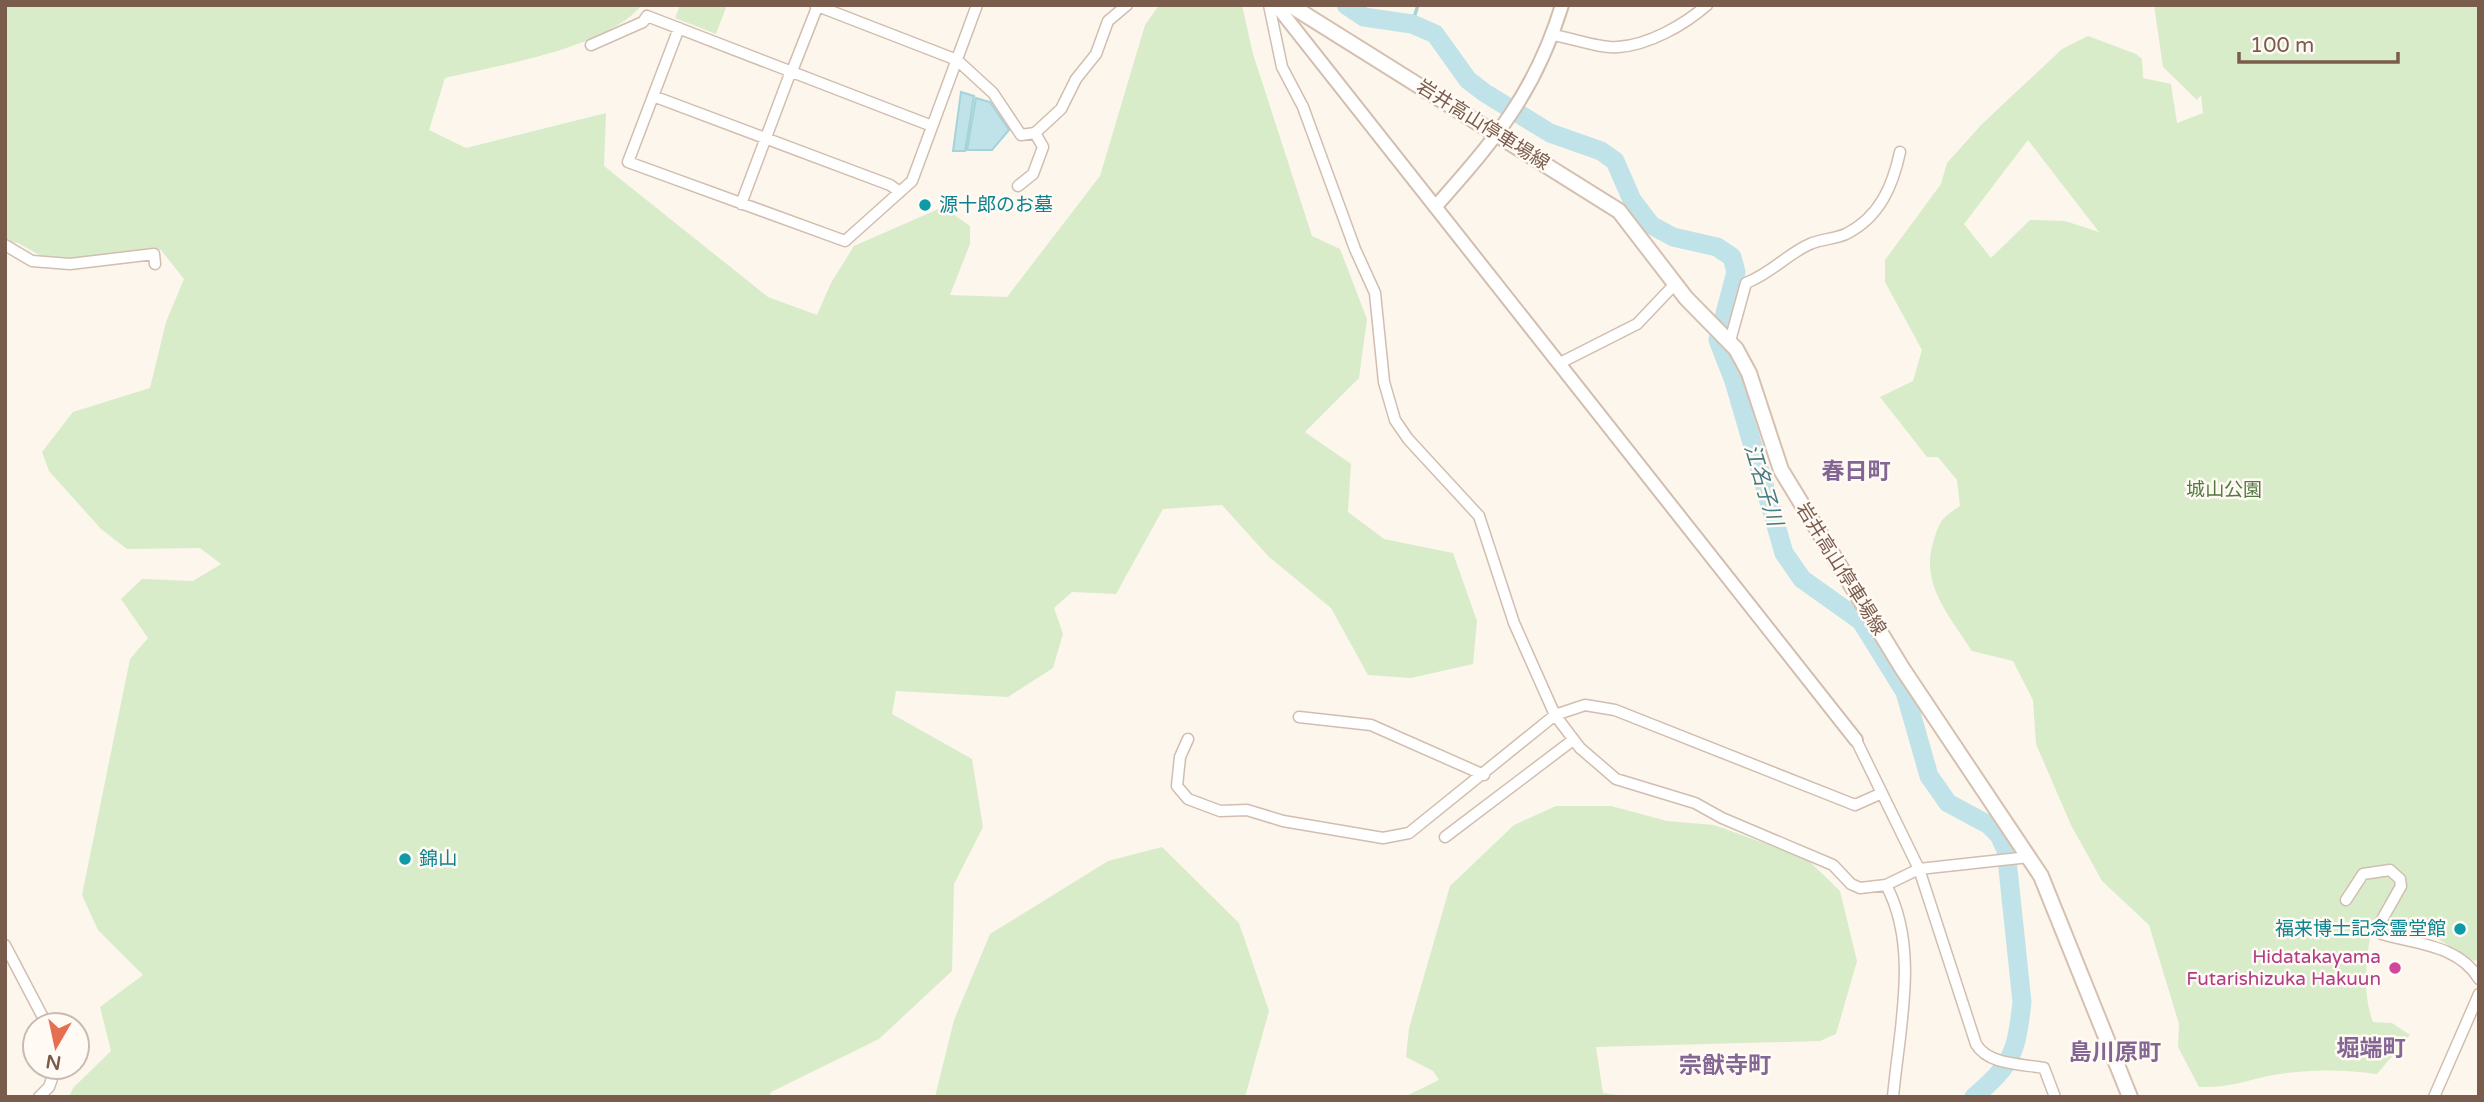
<svg xmlns="http://www.w3.org/2000/svg" width="2484" height="1102" font-family="'Varela Round','Noto Sans JP',sans-serif">
<rect width="100%" height="100%" fill="#fdf6ec"/>
<path fill="#d8ecc9" fill-rule="evenodd" d="M5,5H642C605,49 500,65 445,78L429,130L466,148L606,113L604,166L768,297L817,315L831,283L854,246L943,207L970,226V244L950,295L1007,297L1100,176L1145,25L1159,5H1242L1253,54L1312,236L1340,249L1367,319L1359,378L1305,432L1351,464L1348,512L1384,539L1453,553L1477,621L1473,664L1411,678L1368,675L1331,608L1269,557L1222,505L1163,509L1116,594L1072,592L1054,608L1063,634L1053,668L1008,697L896,691L892,714L972,759L983,827L954,884L952,971L879,1039L771,1092L769,1097H69L73,1088L111,1051L100,1007L143,975L98,930L82,895L130,659L148,638L121,599L142,579L193,581L221,564L200,548L127,549L101,529L49,471L42,452L73,412L150,388L166,322L184,279L161,250L50,261L18,243L5,241Z
M680,5H727L716,34L675,18Z
M2154,5H2479V959L2474,961L2415,925L2387,927L2373,921C2367,952 2361,991 2373,1022L2392,1023L2410,1035L2377,1074C2341,1069 2304,1069 2268,1076C2243,1082 2224,1088 2199,1087L2178,1047L2179,1024L2149,925L2102,881L2071,825L2036,744L2033,700L2013,661L1972,651C1951,618 1920,584 1933,543C1940,521 1940,519 1960,506L1957,480L1938,457H1927L1880,397L1913,381L1922,350L1885,282V260L1941,184L1947,163L1982,124L2062,49L2088,36L2136,54L2142,59L2143,78L2171,84L2177,123L2203,113L2201,95L2197,100L2163,67ZM2028,140L2099,232L2065,221L2030,220L1991,258L1964,224Z
M1556,806H1611L1667,821L1714,825L1806,858L1840,891L1857,961L1836,1034L1820,1041L1596,1047L1603,1093L1631,1097H1404L1439,1080L1433,1071L1406,1057L1409,1028L1450,886L1514,825Z
M1162,847L1239,923L1269,1011L1245,1097H935L954,1020L990,934L1108,861Z"/>
<path fill="#bfe3e8" stroke="#a5d3da" stroke-width="2" d="M961,92L974,96L965,151H953Z
M976,98L990,102L1009,130L992,150H967Z"/>
<g fill="none" stroke-linecap="round" stroke-linejoin="round">
<path stroke="#a5d3da" stroke-width="3.5" d="M1412,24L1418,5"/>
<path stroke="#bfe3e8" stroke-width="19" d="M1346,5L1364,17L1412,24L1435,34L1468,80L1485,93L1550,133L1601,151L1615,161L1632,200L1651,225L1673,237L1717,247L1732,257L1736,272L1718,340L1734,381L1784,553L1802,579L1861,621L1905,692L1929,776L1948,803L1989,825L1999,835L2006,850L2022,1002C2016,1054 2013,1063 1974,1097"/>
<g stroke="#d1beb0" stroke-width="13">
<path id="minor" d="M815,5L957,60L993,93L1021,135L1035,133L1061,109L1076,79L1096,54L1108,21L1127,5
M1269,5L1282,67L1303,107L1355,249L1375,293L1384,382L1395,420L1408,439L1479,516L1514,623L1555,715L1580,748L1616,779L1695,803L1722,818L1833,865L1851,884L1860,888L1886,885L1919,869L2029,857
M679,28L628,162L845,241L912,181L977,5
M1553,35C1572,38 1601,49 1618,47C1649,45 1684,25 1707,5
M591,45L643,22L647,16L932,126
M792,71L818,5
M653,96L890,185L900,192
M1018,186L1033,174L1043,147L1035,133
M741,204L791,71
M5,245L32,261L70,264L154,254L155,264
M1730,341L1746,283C1772,273 1787,254 1810,244C1821,239 1835,239 1846,234C1880,217 1893,185 1900,152
M1560,363L1637,324L1675,284
M1299,717L1371,725L1484,775
M1188,739L1180,757L1177,786L1188,799L1220,811L1247,810L1283,821L1383,838L1409,833L1555,715L1585,705L1615,710L1855,805L1882,793
M1856,740L1919,869L1976,1044C1988,1065 2022,1064 2044,1068L2055,1097
M1445,837L1573,740
M1886,885C1920,948 1899,1029 1893,1097
M2346,900L2363,874L2390,870L2400,879L2401,886L2379,925L2382,934C2415,944 2459,945 2479,979
M5,945L47,1025
M39,1097L49,1087L56,1067
M2434,1097L2479,994"/>
</g>
<g stroke="#d1beb0" stroke-width="16">
<path id="tertiary" d="M1276,5L1856,740
M1437,205C1496,138 1535,93 1562,5"/>
</g>
<g stroke="#d6c0b0" stroke-width="18">
<path id="secondary" d="M1290,5L1619,211L1686,298L1736,349L1749,373L1781,470L1902,668L2041,876L2130,1097"/>
</g>
<use href="#minor" stroke="#fff" stroke-width="10"/>
<use href="#tertiary" stroke="#fff" stroke-width="12"/>
<use href="#secondary" stroke="#fff" stroke-width="14"/>
</g>
<g fill="#0f9aa8" stroke="#fffaf3" stroke-width="2.5">
<circle cx="925" cy="205" r="7"/>
<circle cx="405" cy="859" r="7"/>
<circle cx="2460" cy="929" r="7"/>
</g>
<circle fill="#d1479c" stroke="#fffaf3" stroke-width="2.5" cx="2395" cy="968" r="7"/>
<g text-anchor="middle" dominant-baseline="central" stroke-width="5" stroke-linejoin="round" paint-order="stroke">
<g font-size="19" fill="#7a5c4d" stroke="#fffaf3">
<text transform="translate(1483 125) rotate(32)">岩井高山停車場線</text>
<text transform="translate(1841 569) rotate(58)">岩井高山停車場線</text>
</g>
<g font-size="19" fill="#0d838f" stroke="#fffaf3" text-anchor="start">
<text x="939" y="205">源十郎のお墓</text>
<text x="419" y="859">錦山</text>
<text x="2446" y="929" text-anchor="end">福来博士記念霊堂館</text>
</g>
<g font-size="19" fill="#537a41" stroke="#fffaf3">
<text x="2224" y="490">城山公園</text>
</g>
<g font-size="19" fill="#b23c85" stroke="#fffaf3" text-anchor="end">
<text x="2381" y="957">Hidatakayama<tspan x="2381" dy="22">Futarishizuka Hakuun</tspan></text>
</g>
<g font-size="21" font-style="italic" fill="#437c86" stroke="#fffaf3">
<text transform="translate(1763 485) rotate(73)">江名子川</text>
</g>
<g font-size="23" font-weight="bold" fill="#846695" stroke="#fffaf3">
<text x="1856" y="472">春日町</text>
<text x="2371" y="1049">堀端町</text>
<text x="2115" y="1053">島川原町</text>
<text x="1725" y="1066">宗猷寺町</text>
</g>
</g>
<rect width="2484" height="1102" fill="none" stroke="#7a5c4d" stroke-width="14"/>
<g transform="translate(56 1046) rotate(189)"><circle r="33" fill="#fffaf3" stroke="#cabbb1" stroke-width="2"/>
<path d="M0-5L12 26L0 18L-12 26Z" fill="#e76f51"/>
<text y="-10" font-size="19" font-weight="bold" text-anchor="middle" fill="#7a5c4d">N</text>
</g>
<path d="M2239 52v10h159v-10" fill="none" stroke="#7a5c4d" stroke-width="3.5"/>
<text x="2250" y="52" font-size="21" fill="#7a5c4d" stroke="#fffaf3" stroke-width="5" paint-order="stroke">100 m</text>
</svg>
